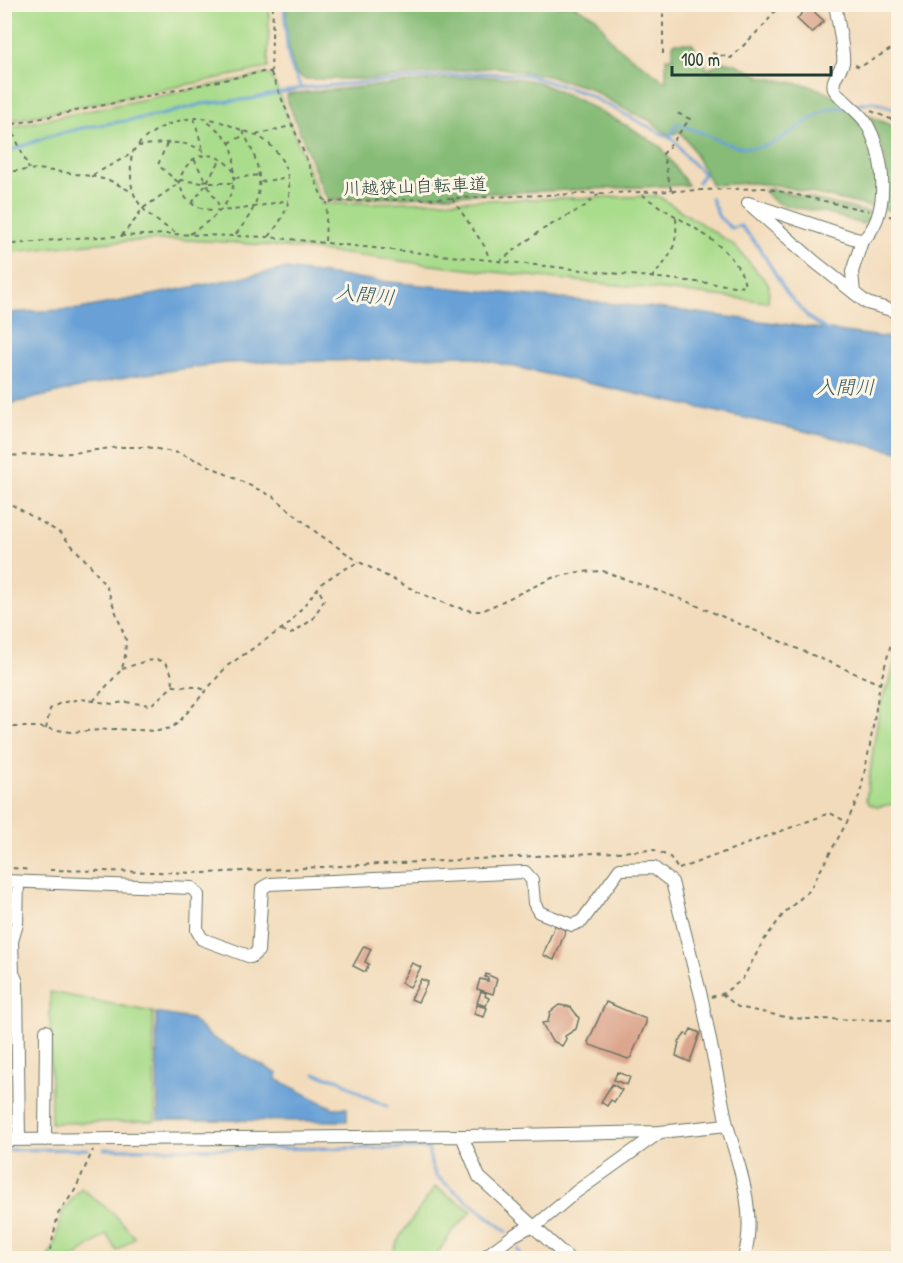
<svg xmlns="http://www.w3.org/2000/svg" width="903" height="1263" font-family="'Patrick Hand','Klee One',sans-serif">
<rect width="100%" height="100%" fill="#fcf5e5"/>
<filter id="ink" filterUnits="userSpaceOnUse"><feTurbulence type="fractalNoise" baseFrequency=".0167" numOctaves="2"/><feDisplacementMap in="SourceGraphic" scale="12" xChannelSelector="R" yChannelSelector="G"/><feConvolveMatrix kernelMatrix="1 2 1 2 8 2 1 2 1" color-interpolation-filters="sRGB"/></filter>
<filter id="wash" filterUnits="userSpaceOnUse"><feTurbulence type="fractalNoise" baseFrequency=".008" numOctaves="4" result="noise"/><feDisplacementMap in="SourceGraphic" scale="24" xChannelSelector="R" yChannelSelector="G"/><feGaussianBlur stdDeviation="1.35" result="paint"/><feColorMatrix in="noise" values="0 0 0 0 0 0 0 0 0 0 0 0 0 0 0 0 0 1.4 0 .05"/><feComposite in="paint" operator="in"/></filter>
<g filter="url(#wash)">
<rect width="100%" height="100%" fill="#f2dbbb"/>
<path fill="#a9dc8b" stroke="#648c60" stroke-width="1.5" d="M5,4L269,5L268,68L5,122Z
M266,74L271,76L275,84L322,204L658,196L734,245L769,285L768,302C671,290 573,281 475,270C386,260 298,246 208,241C141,237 71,245 5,253V128Z
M898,646V803L877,807L869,804L866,798C872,774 876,696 890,683Z
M50,992L153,1012L155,1121L51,1123Z
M435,1187L472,1211L452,1232L434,1258H390L401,1235Z
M81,1188L115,1215L135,1237L117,1251L107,1234L73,1258H48L56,1240L62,1212Z"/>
<path fill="#86bc77" stroke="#527c56" stroke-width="1.5" d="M554,4L556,6L573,5L596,17L614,44L666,82V58H673V43H692L708,70L722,61L736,64L762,77L811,86L830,94L849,108L863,128L877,169L876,208L777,185L751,183L712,185L689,143L679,131L674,134H667L649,120L630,112L586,87L547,76L497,67L373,79H305C302,78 299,76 297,74C287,59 286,22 286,5Z
M478,76L521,79L538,82L578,100L631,128L661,147L688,185L329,200L324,193L286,97L288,94Z
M869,116L898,128V213L884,209C891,167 886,155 869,116Z
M771,189L871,213L873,216L863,224C849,221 836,215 822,212C801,207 776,210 764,190Z"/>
<path fill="#69a1d7" stroke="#446f86" stroke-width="1.5" d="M285,269L379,281L667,309L898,339V452L461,355L371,360L225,363L131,376L5,405V313L80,309Z
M156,1013L191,1019L211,1037L278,1074L276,1079L333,1108H347V1121L158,1120Z"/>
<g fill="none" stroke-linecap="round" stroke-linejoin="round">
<path stroke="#69a1d7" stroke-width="3" d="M284,4C286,23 285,55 293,71C296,77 299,82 301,88
M857,105L873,102L898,110
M684,126C707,133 727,148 752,148C780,147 803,120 827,110C833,108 840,108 846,107
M670,138L676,125L678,124L683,126
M676,142L684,155L704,174L698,182
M4,153L47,137L82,128L161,115L202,104L250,99L301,88L480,73L527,75L584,93L674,140
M711,198L719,217L731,228L741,226L759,247L786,292L809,318L828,331
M315,1074L340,1080L364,1096L387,1106
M104,1149L428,1148L431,1164L436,1176L506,1231
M4,1150L88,1149
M518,1249L522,1258"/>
</g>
<g id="blocks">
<path fill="#dca58d" d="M808,6L824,21L812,33L797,19Z
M555,925L566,930L554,960L543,955Z
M364,946L371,949L365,962L369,964L365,972L353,966Z
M412,963L421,967L410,987L401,983Z
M486,974L497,979L493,994L477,989L480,979L488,981V978L485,977Z
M421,979L428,982L418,1002L411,999Z
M481,991L486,993L485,996L489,998L486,1006L477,1003Z
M606,1002L646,1019V1023L631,1057L628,1059L590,1045L588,1042Z
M477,1005L487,1008L484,1017L474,1014Z
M559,1005L571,1007L579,1018L576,1029L565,1036L566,1039L562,1046L551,1040L542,1023L548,1022L550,1012Z
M691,1029L700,1033L690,1062L676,1056L679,1042L685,1034L688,1035Z
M617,1072L630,1077L627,1085L614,1080Z
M612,1084L622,1090L614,1102L611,1100L607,1106L601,1102Z"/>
</g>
</g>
<g filter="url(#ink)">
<use href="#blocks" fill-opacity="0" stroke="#697463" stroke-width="1.5"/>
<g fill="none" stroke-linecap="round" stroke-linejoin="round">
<g stroke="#697463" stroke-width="14">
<path id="minor" d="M835,4C837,17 845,54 843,63C840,72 831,79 834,89C836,95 859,112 865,121C885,153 892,214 862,241
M854,293L852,272L862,241L748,203L815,262L867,303L898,312
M4,881L192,888L198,895L197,930L202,939L251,957L258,951L262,888L269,884L525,872L532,880L534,903L539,912L572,925L582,921L620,869L654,868L672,882L702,1000L727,1125L660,1132L462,1136L4,1140
M18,882L17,924L12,941L13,973L17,982L19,1140
M727,1125C740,1169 757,1213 744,1258
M462,1136L479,1177L568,1258
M45,1140L46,1031
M533,1228L576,1192L660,1132
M483,1258L514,1235L531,1226"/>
</g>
<path stroke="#697463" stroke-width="2" stroke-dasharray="4.5 4.5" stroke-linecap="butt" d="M712,53L731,58L766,23L780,4
M663,54V4
M855,65L860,67L898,45
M271,73L322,197L327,202L765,188L869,211
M271,73L273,4
M871,111L898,122
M194,118L203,150
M10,125L29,169
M4,126L243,76L268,71L271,73
M256,135L294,125
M229,143L245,135
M138,146C159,143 190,138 206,154
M194,159L205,180
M4,172L38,169L91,176L133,153
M234,172C215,145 186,152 179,183C182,191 184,198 191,203C212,219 263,205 288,200
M91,176L111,181L132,192
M235,178L259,175
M180,180L203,183
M208,180L204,181L205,186L210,185L208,180L221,159
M261,182L288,177
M210,183H234
M208,186L221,209
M671,190L663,154C673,143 680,131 690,119L675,112
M452,198L485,247L490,261
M192,203L205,186
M889,216L898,218
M175,232C152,219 130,204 131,175C131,168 130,159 133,152C144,132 178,117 200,118C214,118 226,124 239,129C247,132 257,135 264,140C287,156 296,189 284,214C280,222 274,230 269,237
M190,234C213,218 235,205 234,173C234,162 235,151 228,141C222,132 212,126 204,119
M236,234C267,197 265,172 242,130
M121,236L135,220L142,209L179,183L158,165L167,143
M325,241L327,202
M4,245L75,238L168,234L269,237L745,287C740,243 670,218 639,192
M499,262L540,231L585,206L600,193
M651,278C670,258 678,247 676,218
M4,456L73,453L119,447H147L178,453L199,461L274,497L313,530L359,562
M4,500L60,533L91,566L107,588L126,640L125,656L122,669L94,700
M282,630L291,634L313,619L324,600L318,588
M122,669C145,662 170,647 173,684
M4,727H36L71,732L115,729L158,731L171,728L179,722L227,666L289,624L322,583L337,573L359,562C390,577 450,613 482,611L552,578L579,572L603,571L686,601L880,684
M46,729L50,709L60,703L81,699L113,704L125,702L151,705L173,686L197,687L205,690
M4,867L30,870
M679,869L830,813L847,822
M50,870L205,873L654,850L670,857L678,869
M722,994L738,1007L785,1017L805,1019L898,1020
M711,997L722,994L742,980L764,940L785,912L809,891L847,822L860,794L870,745L880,684L898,618
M46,1258L51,1247L58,1214L75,1190L93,1150"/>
<use href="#minor" stroke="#fff" stroke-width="12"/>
</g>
</g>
<g text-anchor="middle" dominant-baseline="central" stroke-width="6" stroke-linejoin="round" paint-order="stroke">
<g font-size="18" fill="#1f3d34" stroke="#fcf5e5">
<text transform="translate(415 186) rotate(-2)">川越狭山自転車道</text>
</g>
<g font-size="20" font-style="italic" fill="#355b65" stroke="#fcf5e5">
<text transform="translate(365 294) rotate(6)">入間川</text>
<text x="845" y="386">入間川</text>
</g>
</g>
<rect width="903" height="1263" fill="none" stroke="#fcf5e5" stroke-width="24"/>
<path d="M672 66v9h159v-9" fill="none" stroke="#1f3d34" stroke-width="3"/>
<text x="681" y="66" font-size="18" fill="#1f3d34" stroke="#fcf5e5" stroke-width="4.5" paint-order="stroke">100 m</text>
</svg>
